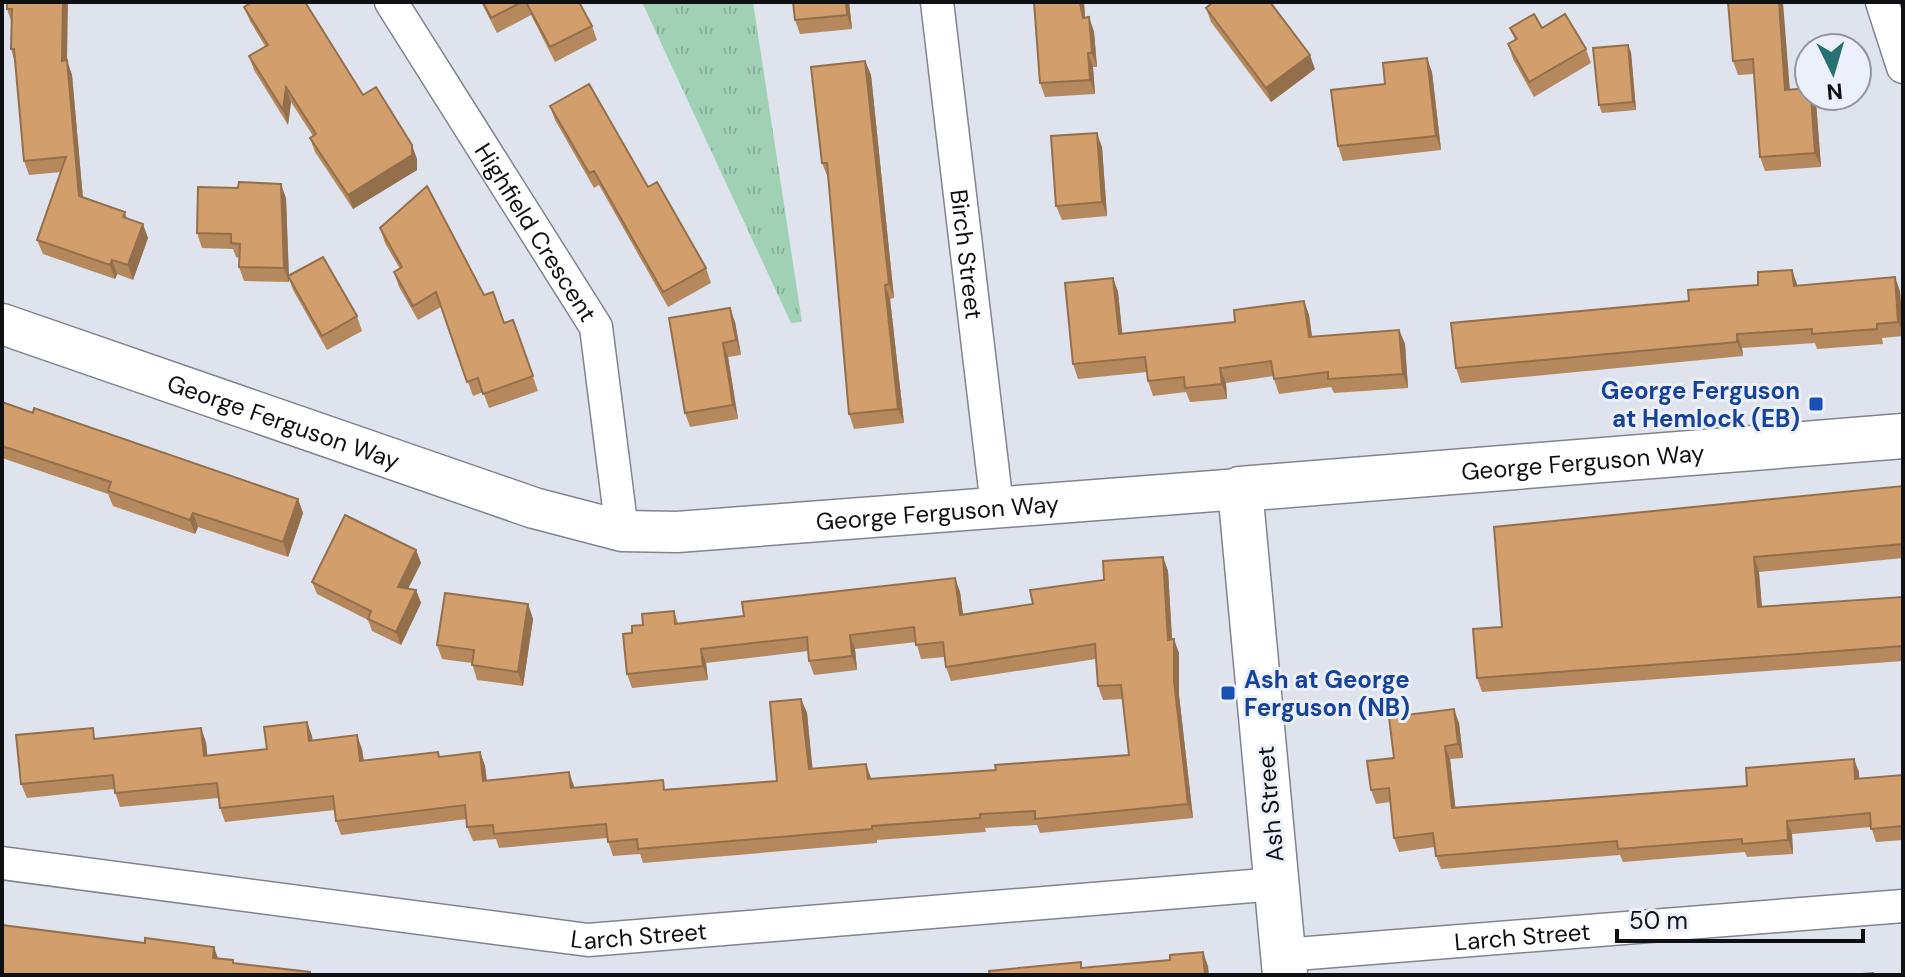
<svg xmlns="http://www.w3.org/2000/svg" width="1905" height="977" font-family="'DM Sans',sans-serif">
<defs>
<pattern id="park-tufts" width="24" height="20" patternUnits="userSpaceOnUse" patternTransform="scale(2)"><rect width="24" height="20" fill="#a1d1b5"/><path d="M3 7l-1-3M5 7V3M7 7l1-3M15 17l-1-3M17 17v-4M19 17l1-3" fill="none" stroke="#89b29b"/></pattern>
</defs>
<rect width="100%" height="100%" fill="#dee3ed"/>
<path fill="url(#park-tufts)" d="M642,2H753L802,322L791,323Z"/>
<g fill="none" stroke-linecap="round" stroke-linejoin="round">
<g stroke="#80858d" stroke-width="35">
<g id="minor">
<path id="s1" d="M391,2L596,327L622,531"/>
<path id="s2" d="M937,2L997,506"/>
<path d="M1882,2L1903,67"/>
<path id="s3" d="M2,863L588,940L1277,884"/>
<path id="s4" d="M1283,955L1903,906"/>
</g>
</g>
<g stroke="#80858d" stroke-width="43">
<g id="tertiary">
<path id="s5" d="M2,324L534,508L622,531L677,532L1240,489"/>
</g>
</g>
<g stroke="#80858d" stroke-width="47">
<g id="secondary">
<path id="s6" d="M1285,975L1240,489L1903,436"/>
</g>
</g>
<use href="#minor" stroke="#fff" stroke-width="32"/>
<use href="#tertiary" stroke="#fff" stroke-width="40"/>
<use href="#secondary" stroke="#fff" stroke-width="44"/>
</g>
<path fill="#b5885d" d="M7,2L67,61L72,75L83,198L125,212L127,219L148,238L133,280L117,274L115,279L43,254L37,240L61,172L29,175L24,161L15,63L11,49V21L7,9Z
M481,2H579L592,26L597,40L555,62L531,15L497,33Z
M793,2H849L852,29L800,34L795,20Z
M1084,2L1085,18L1089,17L1094,32L1097,67H1093L1095,94L1045,97L1040,83Z
M1728,2L1790,89L1809,96H1814L1816,102L1821,167L1765,171L1760,157L1754,74L1738,75L1733,61Z
M244,7L363,95L417,159V170L353,209L315,152L310,138L313,136L291,102L288,125L254,70L249,56L265,46L250,21Z
M1206,8L1315,69L1271,102L1211,22Z
M1510,28H1542L1586,49L1591,63L1534,97L1513,59L1508,44L1515,40Z
M1631,52L1636,110L1602,113L1599,105Z
M865,61L871,75L894,298L890,299L904,423L854,429L849,414L828,178L822,163Z
M1432,72L1441,150L1343,161L1338,146L1385,84Z
M550,106L648,187L706,268L711,283L668,307L599,185L594,188L555,120Z
M1102,147L1107,216L1062,220L1056,206Z
M286,198L289,276L357,316L362,331L327,350L293,290L289,278V282L244,281L239,267V258L236,257L233,249L202,248L197,233Z
M380,228L484,295L504,323L513,320L538,391L489,408L483,392L473,396L441,307L418,320L399,287L394,272L400,269L385,243Z
M1113,278L1118,292L1122,334L1235,322L1304,301L1309,315L1312,337L1399,330L1405,344L1408,388L1334,393L1331,387L1279,394L1273,376L1226,383L1227,399L1190,402L1186,392L1153,396L1148,381L1147,372L1078,379L1073,364Z
M1797,284L1798,286L1900,291L1903,336L1882,338L1883,344L1817,349L1815,343L1742,348L1743,356L1461,383L1456,368L1689,301Z
M669,318L735,322L741,355L728,357L738,419L690,427L685,413Z
M2,402L298,499L303,513L288,557L198,527L195,534L113,506L108,494L2,458Z
M1903,486V558L1759,572L1762,607L1903,597V661L1482,692L1477,678L1502,627Z
M416,550L421,563L408,589L416,590L421,603L401,645L372,631L368,620L317,594L312,582Z
M1163,557L1168,571L1172,640L1179,653V695L1193,818L1040,833L1037,825L985,828L986,832L877,840V843L643,863L640,854L613,856L607,838L499,848L496,839L473,841L467,827V819L341,835L336,821L335,810L225,822L220,808L219,798L120,807L114,789L27,798L21,784L97,738L206,742L207,756L267,749L307,722L313,741L362,749L364,761L440,757L480,752L485,766L487,780L575,788L666,789L777,781L801,699L807,713L812,769L871,779L996,770L1129,755L1123,699L1103,700L1098,686L1096,659L951,681L946,667L945,657L921,659L916,642L855,649L857,670L814,675L809,661L808,651L706,663L708,680L632,688L627,674L632,633L643,625L674,611L678,623L744,616L955,578L960,592L963,614L1033,604L1104,580Z
M528,604L533,619L523,686L477,680L472,663L442,659L437,645Z
M1459,723L1463,758L1450,759L1455,807L1747,786L1859,772V779L1903,775V840L1876,842L1871,827L1792,834L1793,854L1747,857L1745,852L1623,862L1620,855L1441,869L1436,856L1435,847L1399,852L1394,838L1390,802L1376,804L1371,790L1394,758Z"/>
<path fill="#936f4c" d="M63,2H68L67,61L72,75L84,211L79,196L62,61Z
M846,2H849L852,29L847,15Z
M1080,2H1084L1085,17L1083,18Z
M1779,2H1783L1791,104L1785,90Z
M1089,17L1094,32L1097,67L1092,53Z
M1628,45L1631,52L1636,110L1633,102Z
M1088,53L1093,67L1095,94L1090,80Z
M1310,55L1315,69L1271,102L1266,88Z
M1427,58L1432,72L1441,150L1436,136Z
M865,61L871,75L894,298L889,284Z
M286,87L291,102L288,125L283,110Z
M1811,96H1814L1816,102L1821,167L1815,153Z
M1097,133L1102,147L1107,216L1102,202Z
M412,145L417,159V170L353,209L348,195Z
M281,184L286,198L289,282L284,268Z
M143,224L148,238L133,280L128,265Z
M112,260L117,274L115,279L110,265Z
M1792,270L1797,284L1799,300L1794,286Z
M1895,277L1900,291L1903,334L1898,322Z
M1113,278L1118,292L1124,349L1119,334Z
M885,285L890,299L904,423L898,409Z
M1304,301L1309,315L1314,351L1309,337Z
M730,308L735,322L741,355L736,340Z
M1399,330L1405,344L1408,388L1403,374Z
M1737,334L1742,348L1743,356L1737,342Z
M723,343L728,357L738,419L733,405Z
M1220,368L1226,383L1227,399L1222,384Z
M298,499L303,513L288,557L283,542Z
M193,513L198,527L195,534L190,520Z
M416,550L421,563L402,600L398,587Z
M1163,557L1168,571L1173,654L1168,640Z
M1754,557L1759,572L1763,622L1758,607Z
M955,578L960,592L965,629L960,615Z
M416,590L421,603L401,645L396,632Z
M528,604L533,619L523,686L518,672Z
M850,635L855,649L857,670L852,656Z
M1174,639L1179,653V695L1193,818L1188,804L1174,681Z
M701,649L706,663L708,680L703,666Z
M801,699L807,713L814,783L809,769Z
M1454,709L1459,723L1463,758L1458,744Z
M307,722L312,736L314,755L309,741Z
M201,728L206,742L209,770L204,756Z
M357,735L362,749L365,775L360,761Z
M1445,746L1450,759L1457,821L1452,808Z
M480,752L485,766L488,795L483,781Z
M1854,759L1859,772L1860,793L1855,779Z
M866,764L871,778L873,793L868,779Z
M569,772L574,786L576,802L571,788Z
M1787,821L1792,834L1793,854L1788,840Z
M214,947L219,961L213,958Z
M1203,952L1208,966L1209,975H1205Z"/>
<path fill="#d29e6c" stroke="#936f4c" stroke-width="2" d="M7,2H63L62,61L67,60L79,196L125,212L123,217L143,224L128,265L112,260L110,265L37,240L66,157L24,161L14,49H11L12,9H7Z
M252,2H305L363,95L376,87L412,145V155L348,195L310,138L316,134L286,87L283,110L249,56L268,45L244,7Z
M483,2H522L491,18Z
M526,2H579L592,26L550,47Z
M793,2H846L847,15L795,20Z
M1034,2H1080L1083,18L1089,17L1092,53H1088L1090,80L1040,83Z
M1213,2H1270L1310,55L1266,88L1206,8Z
M1728,2H1779L1785,90L1809,88V96H1811L1815,153L1760,157L1753,59L1733,61Z
M1534,14L1542,28L1565,14L1586,49L1529,82L1508,44L1517,39L1510,28Z
M1628,45L1633,102L1599,105L1593,48Z
M1427,58L1436,136L1338,146L1331,90L1385,84L1383,63Z
M865,61L889,284L885,285L898,409L849,414L827,163H822L811,67Z
M589,84L648,187L657,182L706,268L663,292L594,171L589,173L550,106Z
M1097,133L1102,202L1056,206L1051,136Z
M239,182L281,184L284,268L239,267L240,244L231,243V234L197,233L198,187L238,188Z
M427,186L484,295L493,292L504,323L513,320L533,376L483,394L478,378L467,382L436,292L413,306L394,272L402,267L380,228Z
M323,257L357,316L322,336L288,276Z
M1792,270L1794,286L1895,277L1898,322L1877,324V329L1812,334V329L1737,334V342L1456,368L1451,323L1689,301L1688,290L1758,285V272Z
M1113,278L1119,334L1235,322L1234,310L1304,301L1309,337L1399,330L1403,374L1328,379V372L1274,379L1271,361L1220,368L1222,384L1185,388L1184,377L1148,381L1145,357L1073,364L1065,283Z
M730,308L736,340L723,343L733,405L685,413L669,318Z
M2,402L33,413L34,408L298,499L283,542L193,513L190,520L108,491L111,482L2,446Z
M1903,486V544L1754,557L1758,607L1903,597V646L1477,678L1473,629L1502,627L1494,527Z
M345,515L416,550L398,587L416,590L396,632L368,619L371,611L312,582Z
M1163,557L1168,640L1174,639V681L1188,804L1035,819V811L980,814V818L872,826V829L638,849L637,839L608,842L606,824L494,834L493,825L467,827L465,805L336,821L333,796L220,808L217,783L115,793L113,775L21,784L16,735L93,728L94,739L201,728L204,756L267,749L264,727L307,722L309,741L357,735L360,761L438,752L439,757L480,752L483,781L569,772L571,788L663,780L664,790L777,781L770,702L801,699L809,769L866,764L868,779L996,770L995,765L1129,755L1121,685L1098,686L1095,644L946,667L943,642L916,645L914,627L850,635L852,656L809,661L807,637L701,649L703,666L627,674L623,634L632,633V626L643,625L642,614L674,611L675,624L744,616L742,602L955,578L960,615L1033,604L1030,590L1104,580L1103,561Z
M445,593L528,604L518,672L472,665L474,650L437,645Z
M1454,709L1458,744L1445,746L1452,808L1747,786L1746,768L1854,759L1855,779L1903,775V826L1871,829L1870,813L1787,821L1788,840L1742,844V839L1618,849L1617,841L1436,856L1433,833L1394,838L1389,788L1371,790L1367,761L1394,758L1389,717Z
M2,925L145,943V938L214,947L213,958L233,960V963L310,972V975H2Z
M1203,952L1205,975H990L989,971L1081,962V968L1170,960V955Z
M1873,973V975H1850Z"/>
<g fill="#1a4fb4" stroke="#ecf0fa" stroke-width="3">
<rect x="1808" y="396" width="16" height="16" rx="4"/>
<rect x="1220" y="685" width="16" height="16" rx="4"/>
</g>
<g text-anchor="middle" dominant-baseline="central" stroke-width="6" stroke-linejoin="round" paint-order="stroke">
<g font-size="24" fill="#0e1013" stroke="#ecf0fa">
<text stroke="none"><textPath href="#s1" startOffset="272">Highfield Crescent</textPath></text>
<text stroke="none"><textPath href="#s2" startOffset="254">Birch Street</textPath></text>
<text stroke="none"><textPath href="#s5" startOffset="298">George Ferguson Way</textPath></text>
<text stroke="none"><textPath href="#s6" startOffset="832">George Ferguson Way</textPath></text>
<text stroke="none"><textPath href="#s5" startOffset="970">George Ferguson Way</textPath></text>
<text transform="translate(1270 804) rotate(-95)">Ash Street</text>
<text stroke="none"><textPath href="#s3" startOffset="642">Larch Street</textPath></text>
<text stroke="none"><textPath href="#s4" startOffset="240">Larch Street</textPath></text>
</g>
<g font-size="24" font-weight="bold" fill="#164399" stroke="#ecf0fa" text-anchor="end">
<text x="1800" y="390">George Ferguson<tspan x="1800" dy="28">at Hemlock (EB)</tspan></text>
<text x="1244" y="679" text-anchor="start">Ash at George<tspan x="1244" dy="28">Ferguson (NB)</tspan></text>
</g>
</g>
<rect width="1905" height="977" fill="none" stroke="#0e1013" stroke-width="8"/>
<g transform="translate(1833 72) rotate(175)"><circle r="38" fill="#ecf0fa" stroke="#93969e" stroke-width="2"/>
<path d="M0-6L14 30L0 20L-14 30Z" fill="#267171"/>
<text y="-12" font-size="22" font-weight="bold" text-anchor="middle" fill="#0e1013">N</text>
</g>
<path d="M1617 929v12h246v-12" fill="none" stroke="#0e1013" stroke-width="4"/>
<text x="1629" y="929" font-size="24" fill="#0e1013" stroke="#ecf0fa" stroke-width="6" paint-order="stroke">50 m</text>
</svg>
